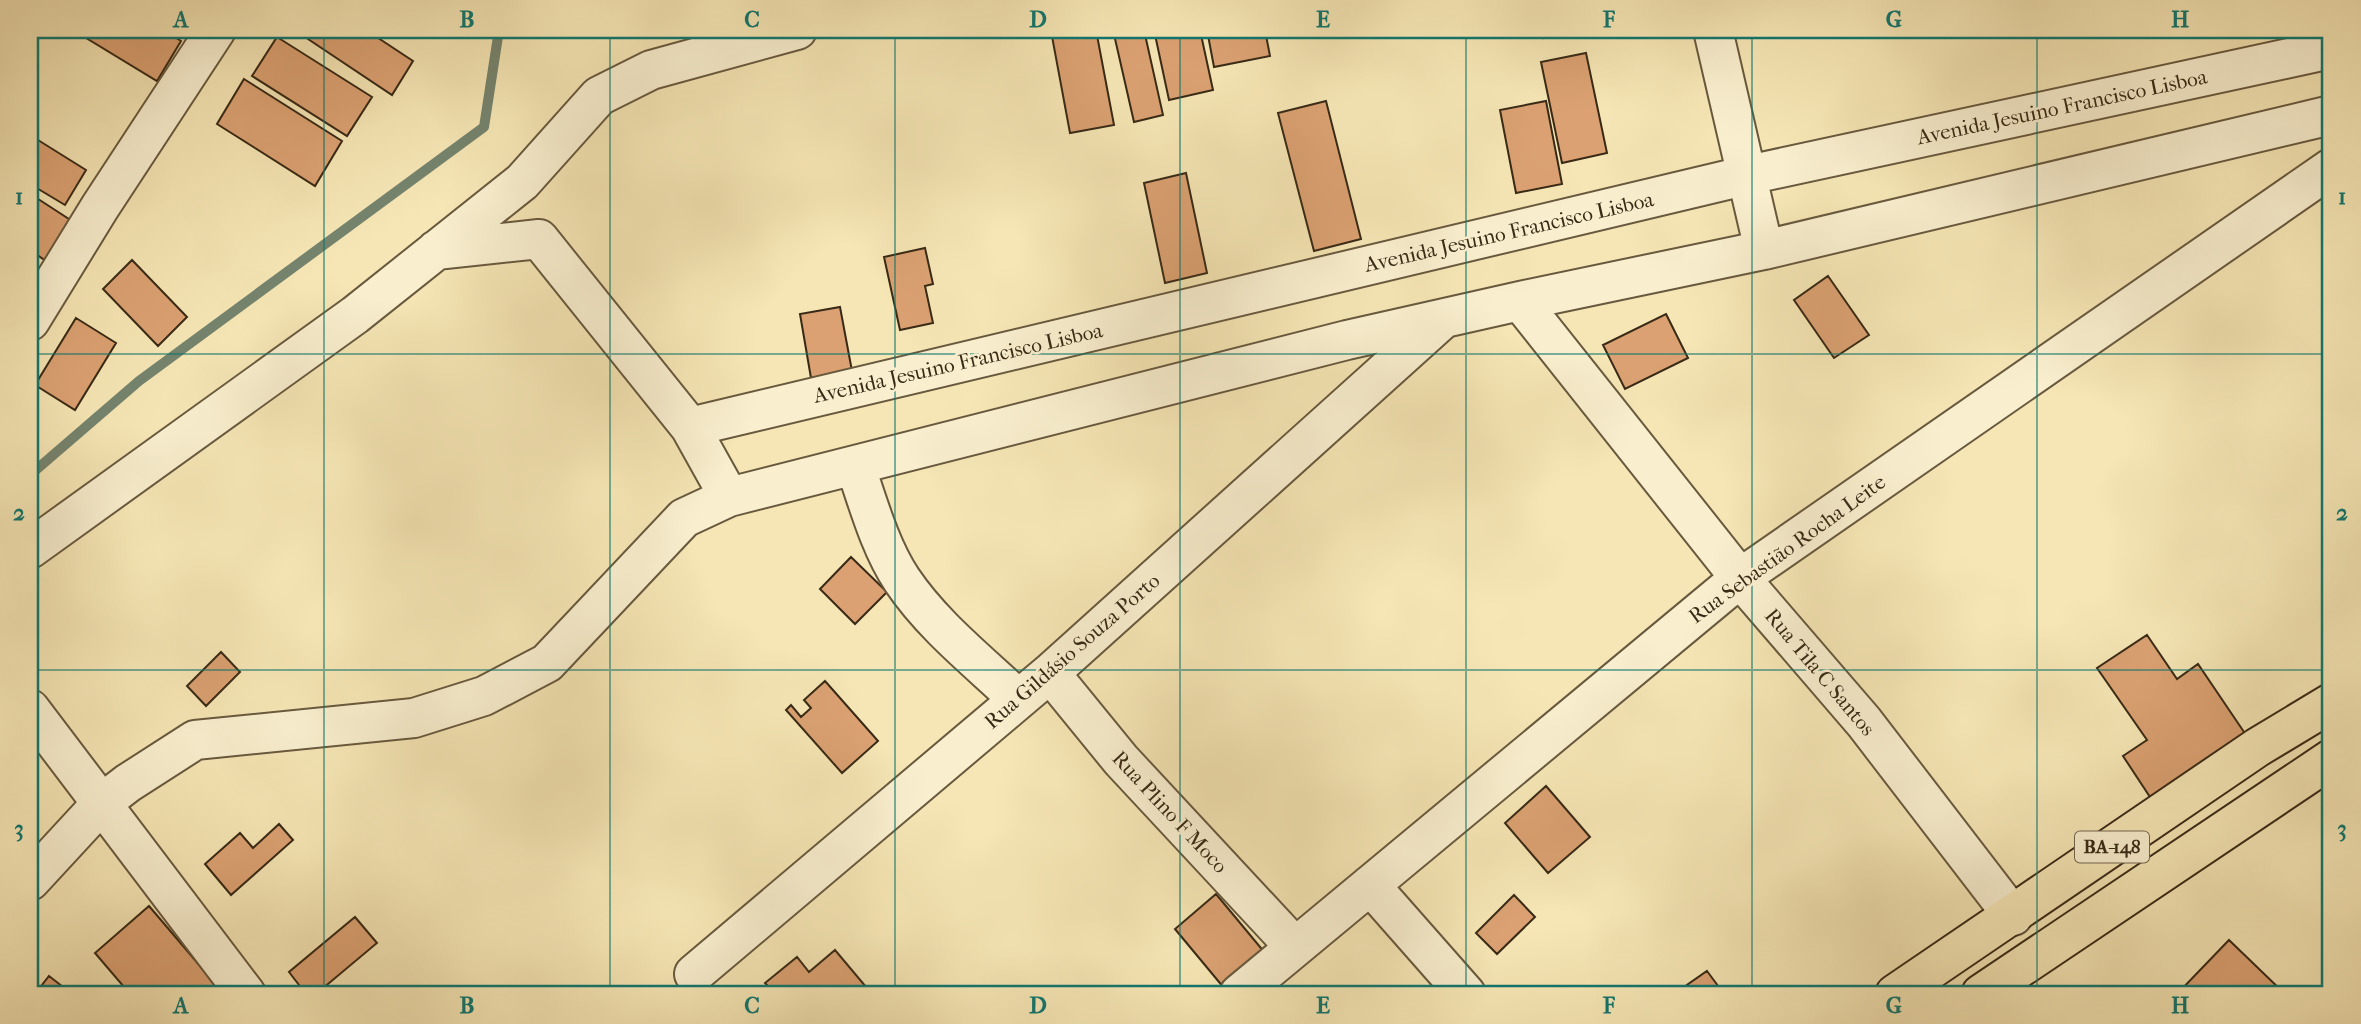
<svg xmlns="http://www.w3.org/2000/svg" width="2361" height="1024" font-family="'IM FELL French Canon',serif">
<rect width="100%" height="100%" fill="#f6e6b5"/>
<filter id="stains"><feTurbulence type="fractalNoise" baseFrequency=".00286" numOctaves="4"/><feColorMatrix values="0 0 0 0 .2 0 0 0 0 .09 0 0 0 0 .02 0 0 0 .5 -.17"/></filter>
<radialGradient id="worn" r=".72"><stop offset=".6" stop-color="#630" stop-opacity="0"/><stop offset="1" stop-color="#630" stop-opacity=".3"/></radialGradient>
<g fill="none" stroke-linecap="round" stroke-linejoin="round">
<path stroke="#75846e" stroke-width="10" d="M30,475L139,381L484,127L499,30"/>
</g>
<path fill="#dba172" stroke="#382a16" stroke-width="2" d="M73,30H164L181,41L157,81Z
M314,30H366L413,61L392,95L308,39Z
M1096,30L1114,125L1070,133L1051,31Z
M1113,30H1144L1163,115L1134,122Z
M1154,30H1200L1213,90L1169,100Z
M1207,30H1265L1270,56L1214,67Z
M1542,30H1576L1544,38Z
M277,37L372,97L347,136L252,76Z
M1586,53L1607,153L1562,163L1541,62Z
M244,79L342,141L315,186L217,124Z
M1326,101L1361,239L1314,251L1278,113Z
M1546,101L1562,184L1516,193L1500,110Z
M30,135L86,170L65,205L30,184Z
M1186,173L1207,273L1165,283L1144,183Z
M32,195L72,221L46,261L30,250V199Z
M925,248L933,284L925,286L933,323L900,330L884,257Z
M132,260L187,317L158,346L103,289Z
M1828,276L1869,335L1834,358L1794,300Z
M840,307L852,371L811,378L800,314Z
M1666,314L1688,358L1625,389L1603,345Z
M76,318L116,343L75,410L35,385Z
M851,557L887,592L855,624L820,589Z
M2147,635L2177,679L2198,664L2246,735L2152,800L2123,756L2147,740L2097,668Z
M221,652L240,672L206,706L187,686Z
M825,681L878,741L842,773L786,710L791,705L801,717L811,708L804,700Z
M1546,786L1590,837L1548,873L1505,823Z
M279,824L293,840L231,895L205,864L240,833L253,848Z
M1216,894L1270,959L1229,994L1175,929Z
M1514,895L1535,917L1497,954L1476,933Z
M149,906L218,987L210,994H130L95,953Z
M355,917L377,943L316,994H306L289,972Z
M2229,940L2285,994H2177Z
M835,950L872,994H775L765,983L797,957L809,972Z
M1707,971L1724,994H1674Z
M49,976L72,994H35Z"/>
<g fill="none" stroke-linecap="round" stroke-linejoin="round">
<g stroke="#68593e" stroke-width="42">
<path id="minor" d="M1713,30L1764,250
M436,250L539,239L690,427L729,497
M1520,301L1740,578L1864,722L2013,916
M30,321L100,207L216,30
M690,427L1748,175L2331,49
M855,465C868,503 880,547 902,580C933,626 978,661 1018,699
M30,549L355,315L522,182L599,96L651,70L797,30
M1050,673L1121,760L1295,947
M30,709L246,994
M30,881L102,803L128,783L195,740L414,718L484,696L547,663L684,518L729,497L1347,340L1520,301L1764,250L2331,115
M1370,885L1466,994
M694,974L1050,673L1442,320
M1239,994L1740,578L2331,168"/>
</g>
<g stroke="#382a16" stroke-width="42">
<path id="major" d="M1895,994L2258,747L2331,703
M1981,994L2331,759"/>
</g>
<use href="#minor" stroke="#f9efcf" stroke-width="38"/>
<use href="#major" stroke="#f6e6b5" stroke-width="38"/>
</g>
<path fill="none" stroke="#0f766e" stroke-width="2" stroke-opacity="0.55" d="M324,30V994M610,30V994M895,30V994M1180,30V994M1466,30V994M1752,30V994M2037,30V994M30,354H2331M30,670H2331"/>
<g text-anchor="middle" dominant-baseline="central" stroke-width="5" stroke-linejoin="round" paint-order="stroke">
<rect fill="#f9efcf" stroke="#72654e" stroke-width="2" x="2075" y="831.5" width="74" height="31" rx="5"/>
<g font-size="19" font-weight="bold" fill="#382a16">
<text x="2112" y="847">BA-148</text>
</g>
<g font-size="21" fill="#382a16" stroke="#f9efcf">
<text transform="translate(2062 107) rotate(-12)">Avenida Jesuino Francisco Lisboa</text>
<text transform="translate(1509 232) rotate(-13)">Avenida Jesuino Francisco Lisboa</text>
<text transform="translate(958 363) rotate(-13)">Avenida Jesuino Francisco Lisboa</text>
<text transform="translate(1787 549) rotate(-36)">Rua Sebastião Rocha Leite</text>
<text transform="translate(1072 651) rotate(-41)">Rua Gildásio Souza Porto</text>
<text transform="translate(1820 672) rotate(50)">Rua Tila C Santos</text>
<text transform="translate(1170 812) rotate(47)">Rua Plino F Moco</text>
</g>
</g>
<rect width="2361" height="1024" fill="none" stroke="#f6e6b5" stroke-width="77"/>
<rect x="38" y="38" width="2284" height="948" fill="none" stroke="#0f766e" stroke-width="2.5"/>
<g font-size="23" text-anchor="middle" font-weight="bold" fill="#0f766e">
<text x="181" y="27">A</text>
<text x="467" y="27">B</text>
<text x="752" y="27">C</text>
<text x="1038" y="27">D</text>
<text x="1323" y="27">E</text>
<text x="1609" y="27">F</text>
<text x="1894" y="27">G</text>
<text x="2180" y="27">H</text>
<text x="19" y="204">1</text>
<text x="2342" y="204">1</text>
<text x="19" y="520">2</text>
<text x="2342" y="520">2</text>
<text x="19" y="836">3</text>
<text x="2342" y="836">3</text>
<text x="181" y="1013">A</text>
<text x="467" y="1013">B</text>
<text x="752" y="1013">C</text>
<text x="1038" y="1013">D</text>
<text x="1323" y="1013">E</text>
<text x="1609" y="1013">F</text>
<text x="1894" y="1013">G</text>
<text x="2180" y="1013">H</text>
</g>
<rect width="100%" height="100%" filter="url(#stains)"/>
<rect width="100%" height="100%" fill="url(#worn)"/>
</svg>
